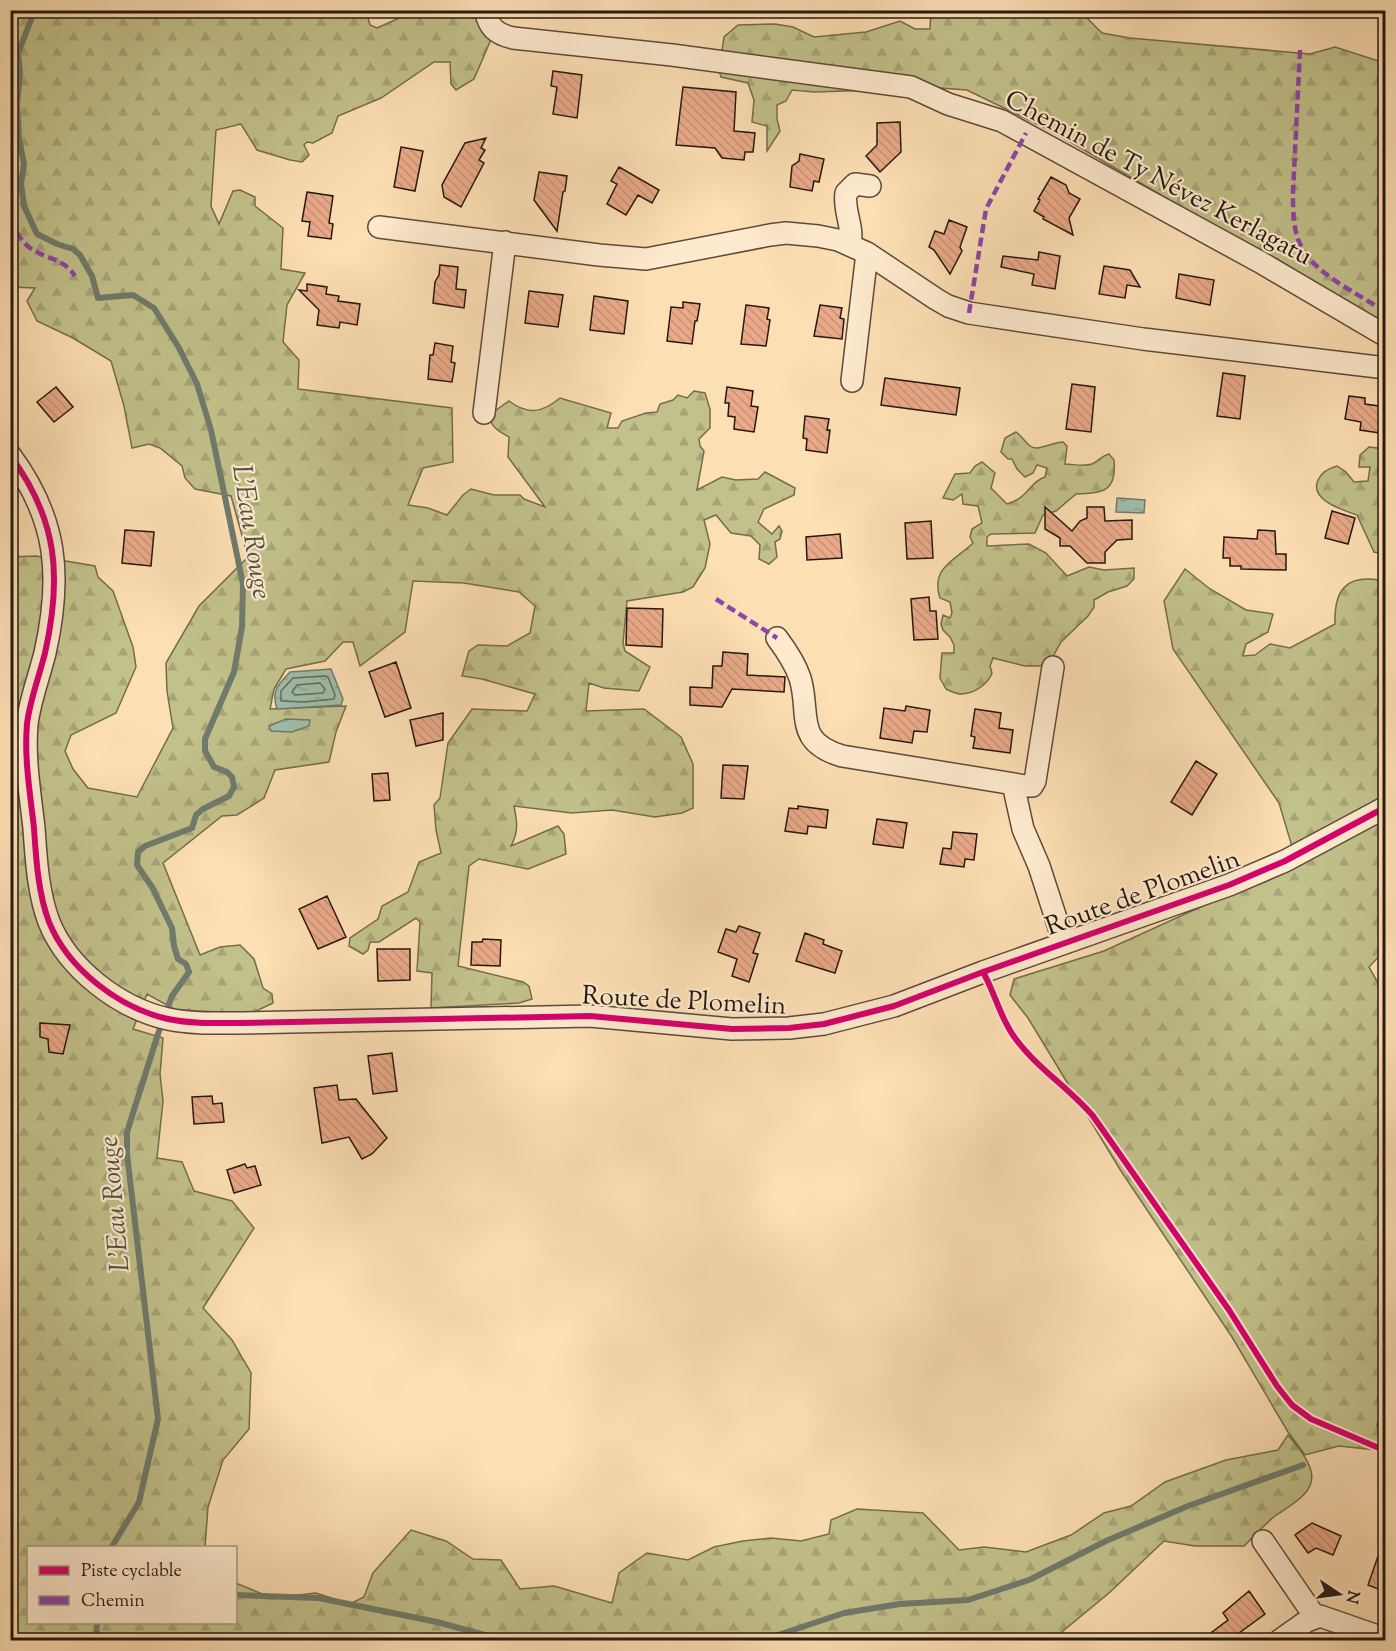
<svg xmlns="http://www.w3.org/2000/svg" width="1396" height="1651" font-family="'Sorts Mill Goudy',serif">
<defs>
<pattern id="forest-firs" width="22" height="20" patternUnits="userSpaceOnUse" patternTransform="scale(1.5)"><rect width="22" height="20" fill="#c2c18b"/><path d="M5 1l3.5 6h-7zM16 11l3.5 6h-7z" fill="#a7a577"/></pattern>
<pattern id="water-ripples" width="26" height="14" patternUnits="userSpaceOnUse" patternTransform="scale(1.5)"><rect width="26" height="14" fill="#a0bda9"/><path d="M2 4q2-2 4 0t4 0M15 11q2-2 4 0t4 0" fill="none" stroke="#8aa290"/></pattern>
<pattern id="building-back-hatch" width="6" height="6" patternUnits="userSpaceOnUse" patternTransform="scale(1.5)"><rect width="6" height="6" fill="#eaaa89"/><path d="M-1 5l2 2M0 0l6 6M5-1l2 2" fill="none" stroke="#c99275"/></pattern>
</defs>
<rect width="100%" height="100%" fill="#fddfb4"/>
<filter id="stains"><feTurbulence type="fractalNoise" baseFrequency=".00333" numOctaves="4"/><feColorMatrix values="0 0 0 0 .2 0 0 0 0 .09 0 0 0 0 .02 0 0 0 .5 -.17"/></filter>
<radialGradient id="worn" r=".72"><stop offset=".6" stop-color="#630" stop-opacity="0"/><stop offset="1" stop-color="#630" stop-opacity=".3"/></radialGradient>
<path fill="url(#forest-firs)" stroke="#746c4e" stroke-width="1.5" d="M931,10L1080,11L1102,33L1130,38L1310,54L1335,47L1385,63V326L1055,133L967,90L940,88L814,92L792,90L786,101L777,105V119L780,131L767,151V126L752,122L754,100L748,83L721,77L719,70L724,37L738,25L775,24L793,27L814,37L866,32L900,21L915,29H930Z
M11,11H366L370,25L377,28L415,11H478L492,37L474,79L456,90L451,84L450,62H434L381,98L338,116L332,133L313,143L307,142L304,145L309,155L302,162L290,160L257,150L241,124L216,130L211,206L219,224L233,191L240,190L255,197V206L283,228L281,269L305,273L287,305L283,342L299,360L298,389L452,408L453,462L423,468L408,505L428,508L447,515L463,495L471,489L494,495H520L524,499L545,507L508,457L509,437C499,431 491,428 489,415L509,401C528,415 542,413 560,398L611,413L607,428H618L622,421L646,413L657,412L660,404L673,400L678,395L687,398L694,391L705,393L710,409V428L699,439L700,446L704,451L697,490L722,477L736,480L758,479L765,472L795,488L794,495L764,509L758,522L772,534L779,526L782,531L780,539L775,542L777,557L769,564L759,559L760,545L751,536L731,533L716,515L704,520L710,544L705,568L693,587L683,592L627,601L623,643L625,651L650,667L639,691L604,688L589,683L586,711L644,709L681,737L693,764V808L682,813L655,817L612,810L572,813L514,806C517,821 519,831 511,846L558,826L564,834L566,854L528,869L479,859L469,866L458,966L523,982L529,986L532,999L519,1003L431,1008L432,973L417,971L420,922L416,918L379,942H370L368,950L363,954L349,946L350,938L378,919L382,906L408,892L419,862L441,853L436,830L434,805L440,798L448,743L472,709L527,711L535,694L482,679L462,676L469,651L478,645L507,646L530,633L535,606L519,592L464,583L413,581L405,632L360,666L353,642H343L325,661L286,669L274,689L270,709L346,706L336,732L329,762L275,770L264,798L237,815L222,816L163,863L200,955L220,947L240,945L254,959L263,988L272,994L273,1003L254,1012L233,1015L200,1013L174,1009L147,994L133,1029L163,1038L160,1074L163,1101L157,1158L182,1162L194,1191L232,1201L254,1228L203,1308L232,1340L251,1373L249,1429L223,1460L208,1507L205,1547L28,1548V1622H236V1583L272,1598L316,1593L350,1604L364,1597L373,1573L411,1530L446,1541L473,1559L501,1560L520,1589L554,1586L612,1603L619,1573L647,1553L688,1560L714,1547L743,1541L771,1538L801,1541L829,1534L831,1520L857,1509L923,1513L959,1550L984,1547L1026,1552L1071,1535L1104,1513L1131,1506L1165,1482L1226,1460L1278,1450L1288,1435C1296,1445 1308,1458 1311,1471C1317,1493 1289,1506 1275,1516C1264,1525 1254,1536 1244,1546H1195L1164,1541L1109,1593L1052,1640H11V557L36,556L95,566L98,577L113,591L133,647L136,667L116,713L71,735L65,751L73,769L88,788L137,797L173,728L167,691L166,663L199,606L248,557L231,496L195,489L185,478L182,466L160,448L149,444L132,448L124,406L111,361L73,338L37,321L27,301L35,288L11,287L10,228L13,226L11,219Z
M1016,432C1022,436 1025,442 1030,446C1038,452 1052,442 1063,442L1067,446L1065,464C1073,464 1084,467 1092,464C1099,461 1101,456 1109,454L1114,460C1117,492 1103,493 1076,494L1056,511L1043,515L1035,533L991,534L987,537V546L1029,544L1046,553L1067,576L1089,567L1104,570L1134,568V579L1127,586L1108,592L1094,600V607L1088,616L1061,642L1050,662L1041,666H1025L993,658L990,666L992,673C988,684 974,694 961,694C956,694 950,691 946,689L940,678L942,653H954V645L950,637L943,630L941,624L943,615L950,618L952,613L950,602L940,598C930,567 956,560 973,543L970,537L972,529L982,523L978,506L963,504L962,494L953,500L943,498L955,474L970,473L975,466L982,462L995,473L991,488L1007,504C1030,497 1029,482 1045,477L1047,468L1037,465L1033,473L1025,477L1017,469L1012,459H1008L1001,452L1005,438Z
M1369,447L1385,449V554L1374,552L1357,515C1343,510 1309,500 1318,480C1322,472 1329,468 1337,466L1346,472L1354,482L1368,481L1370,467H1359L1360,455Z
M1385,568L1386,949L1369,967L1386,997L1385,1451L1339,1446L1305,1455L1288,1432L1232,1337L1121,1171L1028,1018L1010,995L1014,979L1104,951L1297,863L1279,803L1173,649L1164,601L1185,569L1210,589L1246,610L1273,614L1268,632L1246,644L1243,656L1255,655L1270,644L1290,648L1335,624C1334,591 1345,575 1379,580Z"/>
<path fill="url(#water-ripples)" stroke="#6f7b6d" stroke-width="1.5" d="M1117,498L1145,500L1144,513L1116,512Z
M331,669L343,699L341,705L277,709C271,690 278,685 290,672Z
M286,719L310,720L309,726L292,732L271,731L269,726Z"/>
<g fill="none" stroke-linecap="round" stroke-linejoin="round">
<path stroke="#636a5e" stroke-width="1.5" d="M325,676L328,677L335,695L334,699L304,702L281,701V691L293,678Z
M320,683L325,689L323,693L295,695L292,692L297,685Z"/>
<path stroke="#6f7b6d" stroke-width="6" d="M32,10L31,20L18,53L20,73L17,104L19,139L24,164L21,184L24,206L37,234L57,244L73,249L80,255L92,276L98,298L133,295L154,308L179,348L197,384L211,430L243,584L242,627L234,672L205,739V751L214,767L227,772L232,777L234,787L229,796L203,809L196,815L192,828L145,846L138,852L137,865L152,887L172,928L174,946L178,959L186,964L189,972L172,996L158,1034L127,1132V1154L158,1419L139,1502L111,1548
M1379,1425L1386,1424
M236,1595L319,1598L437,1622L503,1640
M96,1640L97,1622
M763,1640L844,1613L900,1604L968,1600L1029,1580L1106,1541L1188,1506L1303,1465"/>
</g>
<path fill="url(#building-back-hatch)" stroke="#261812" stroke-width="1.5" d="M553,71L582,75L577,118L553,114L557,87L551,86Z
M683,87L736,92L734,131L755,133L753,152H745L744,160L722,158L715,148L676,145Z
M900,122L901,152L880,172L866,156L877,145V123Z
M486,138L481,148L485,150L479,160L484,163L461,207L444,197L442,185L465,143Z
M401,147L423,151L415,191L394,187Z
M800,154L824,159L819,182L814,181L812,191L790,187L792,166L799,161Z
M619,167L659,190L652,203L638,195L626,215L607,204L617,184L611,181Z
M539,172L567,176L565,191L563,192L557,231L534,200Z
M1051,177L1066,185L1069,193L1080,199L1069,218L1073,235L1043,219L1044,217L1034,211L1040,200L1038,199Z
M307,192L333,196L329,223L333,224L331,239L308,236L310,222L302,221Z
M949,220L967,227L960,247L962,251L950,274L934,250L929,247L935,231L944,234Z
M1039,252L1060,256L1055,289L1032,285L1034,274L1001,267L1003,256L1038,260Z
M440,265L458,267L456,289L466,290L464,308L433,303L435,282L439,275Z
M1104,266L1130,270L1140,287L1127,285L1125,298L1099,294Z
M1179,274L1214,280L1210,305L1176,298Z
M307,284L327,287L326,294L339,296L338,301L360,304L357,325L340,322L339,328L317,325L319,310L299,290L307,291Z
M529,291L563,295L558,327L525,323Z
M594,296L628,301L624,334L590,330Z
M683,302L700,304L697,321H695L692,344L667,341L671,307L683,308Z
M746,305L769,308L767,319L770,320L766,346L741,344Z
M820,305L842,308L840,318L844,319L842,339L814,336Z
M435,343L453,346L451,362L455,363L452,382L428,379L430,355H433Z
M1223,373L1245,376L1240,419L1217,416Z
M885,378L960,388L956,415L881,405Z
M1072,384L1095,387L1091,432L1066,429Z
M56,387L73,407L54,422L37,402Z
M727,387L753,391L751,406L758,407L754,432L734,429L735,417L728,416L729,403H725Z
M1349,396L1365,398V404L1386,407V434L1360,430L1361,422L1345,419Z
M805,416L829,419L827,430H830L827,453L806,450L807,439L803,438Z
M1045,507L1072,531L1080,521L1087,518V507H1104L1105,521L1132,520V539L1117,540L1105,552V563H1087L1070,546H1060V538L1045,529Z
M1332,511L1355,518L1348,544L1325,538Z
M931,521L933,558L907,559L905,523Z
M125,530L154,532L151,566L122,563Z
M1258,530L1275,531L1276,554H1286V570L1241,569V566H1230V558H1223L1224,537L1257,539Z
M840,534L842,558L807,560L806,537Z
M929,597L930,611H936L938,639L914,640L911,599Z
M627,608L663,609L662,647L626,645Z
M723,652L748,654L747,675L785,677L784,692L732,689L722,707L690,705V687L712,688L713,666H722Z
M396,662L411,708L385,717L369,672Z
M906,706L930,710L927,732L914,731L912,743L880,738L884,708L905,711Z
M975,709L1001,713L999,728L1013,730L1010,753L973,748L975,737L971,736Z
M443,713V740L416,746L410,720Z
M1196,761L1217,774L1192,815L1171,802Z
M723,765L748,766L744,799L721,798Z
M388,773L390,800L374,801L372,774Z
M798,806L828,810L826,828L808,826L807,834L785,831L789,808L798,809Z
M877,819L907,823L903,848L873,844Z
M953,832L977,834L974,860L965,859L964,867L940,864L943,848L951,849Z
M327,896L346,937L318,949L299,909Z
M739,926L760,933L753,953L758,954L749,982L732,976L737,959L718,952L726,929L736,932Z
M805,933L824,940L823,944L842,951L835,973L796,961Z
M483,939L501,940L500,966L471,965L472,942H482Z
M377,949H410V980L378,981Z
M40,1023L70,1025L63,1054L49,1052L48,1039L40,1037Z
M392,1053L397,1091L373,1094L368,1056Z
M337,1085L339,1100L356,1099L387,1138L372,1154L362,1159L349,1137L322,1143L314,1088Z
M212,1096L213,1104L222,1103L224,1122L194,1124L192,1097Z
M245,1164L247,1168L255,1166L261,1185L234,1193L227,1170Z
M1312,1523L1341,1536L1333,1555L1316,1548L1308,1553L1295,1535Z
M1383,1542H1386V1592L1368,1585Z
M1249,1591L1265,1614L1228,1641H1200L1228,1620L1223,1613Z"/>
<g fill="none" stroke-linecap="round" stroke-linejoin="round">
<g stroke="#5c4a3a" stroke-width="24">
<path id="minor" d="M485,10C489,28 496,34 513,38L672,55L911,87L948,104L1002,121L1260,262L1386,336
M379,227L599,255L646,259L770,235L786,233L818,236L838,240L867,253L936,299L948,306L969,313L1143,339L1386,368
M850,245C854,226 843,211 846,193L855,184L870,186
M852,381L867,253
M484,413L505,242
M10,455C58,520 62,577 45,653C39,677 30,700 27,724C24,759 30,792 34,828C36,858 38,893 49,922C68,969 119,1008 168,1019C192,1024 217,1023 241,1023L590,1016L732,1029L789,1028L824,1024L894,1006L983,972L1229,885L1285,861L1386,807
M777,638C786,650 795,663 800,678C811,714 793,741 842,756L1026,786H1032L1035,781L1053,667
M1013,784L1023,829L1039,866L1064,943
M1263,1541L1315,1617
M1280,1640L1307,1621L1320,1616L1386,1639"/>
</g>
<use href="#minor" stroke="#feeace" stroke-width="21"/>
<path stroke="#8e44ad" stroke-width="4.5" stroke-dasharray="9 4.5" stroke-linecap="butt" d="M1300,50L1293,193C1293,208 1293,225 1298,239C1310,274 1358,292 1386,313
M10,221C16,231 21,241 30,248C47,260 62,257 75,276
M969,313L986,209L1026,133
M716,599L777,638"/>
<g stroke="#feeace" stroke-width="10">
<path id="cycleway" d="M10,455C58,520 62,577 45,653C39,677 30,700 27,724C24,759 30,792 34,828C36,858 38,893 49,922C68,969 119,1008 168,1019C192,1024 217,1023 241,1023L590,1016L732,1029L789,1028L824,1024L894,1006L983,972L1229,885L1285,861L1386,807
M983,972C995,993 1000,1018 1015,1038C1037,1068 1069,1088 1093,1116L1229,1310L1277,1386L1292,1405L1311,1419L1386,1451"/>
</g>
<use href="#cycleway" stroke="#d6006c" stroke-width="6"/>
</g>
<g text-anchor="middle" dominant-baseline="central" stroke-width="4.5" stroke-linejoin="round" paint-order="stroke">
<g font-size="26" fill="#261812" stroke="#feeace">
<text transform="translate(1158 179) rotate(28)">Chemin de Ty Névez Kerlagatu</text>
<text transform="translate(1143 894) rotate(-20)">Route de Plomelin</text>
<text transform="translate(684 1002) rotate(3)">Route de Plomelin</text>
</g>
<g font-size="27" font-style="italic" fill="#515247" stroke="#feeace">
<text transform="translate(250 532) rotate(81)">L'Eau Rouge</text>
<text transform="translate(116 1204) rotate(-95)">L'Eau Rouge</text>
</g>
</g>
<rect width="1396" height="1651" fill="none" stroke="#fddfb4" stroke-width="36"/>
<rect x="12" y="12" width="1372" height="1627" fill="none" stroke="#261812" stroke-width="3"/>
<rect x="18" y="18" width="1360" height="1615" fill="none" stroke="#261812" stroke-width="1.5"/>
<rect x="27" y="1546" width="210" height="78" fill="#feeace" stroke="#a89683" stroke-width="1.5"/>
<rect x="39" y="1566" width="30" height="9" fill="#d6006c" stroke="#a89683" stroke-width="1.5"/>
<text x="81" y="1576" font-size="18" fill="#261812">Piste cyclable</text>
<rect x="39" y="1596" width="30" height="9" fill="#8e44ad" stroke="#a89683" stroke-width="1.5"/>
<text x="81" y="1606" font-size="18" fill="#261812">Chemin</text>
<g transform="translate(1339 1594) rotate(103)" stroke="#feeace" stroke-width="4.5" paint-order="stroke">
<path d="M0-4.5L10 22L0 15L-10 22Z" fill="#261812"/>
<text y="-9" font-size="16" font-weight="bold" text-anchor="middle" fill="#261812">N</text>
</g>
<rect width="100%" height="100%" filter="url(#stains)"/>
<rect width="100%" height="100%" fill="url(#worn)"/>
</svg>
